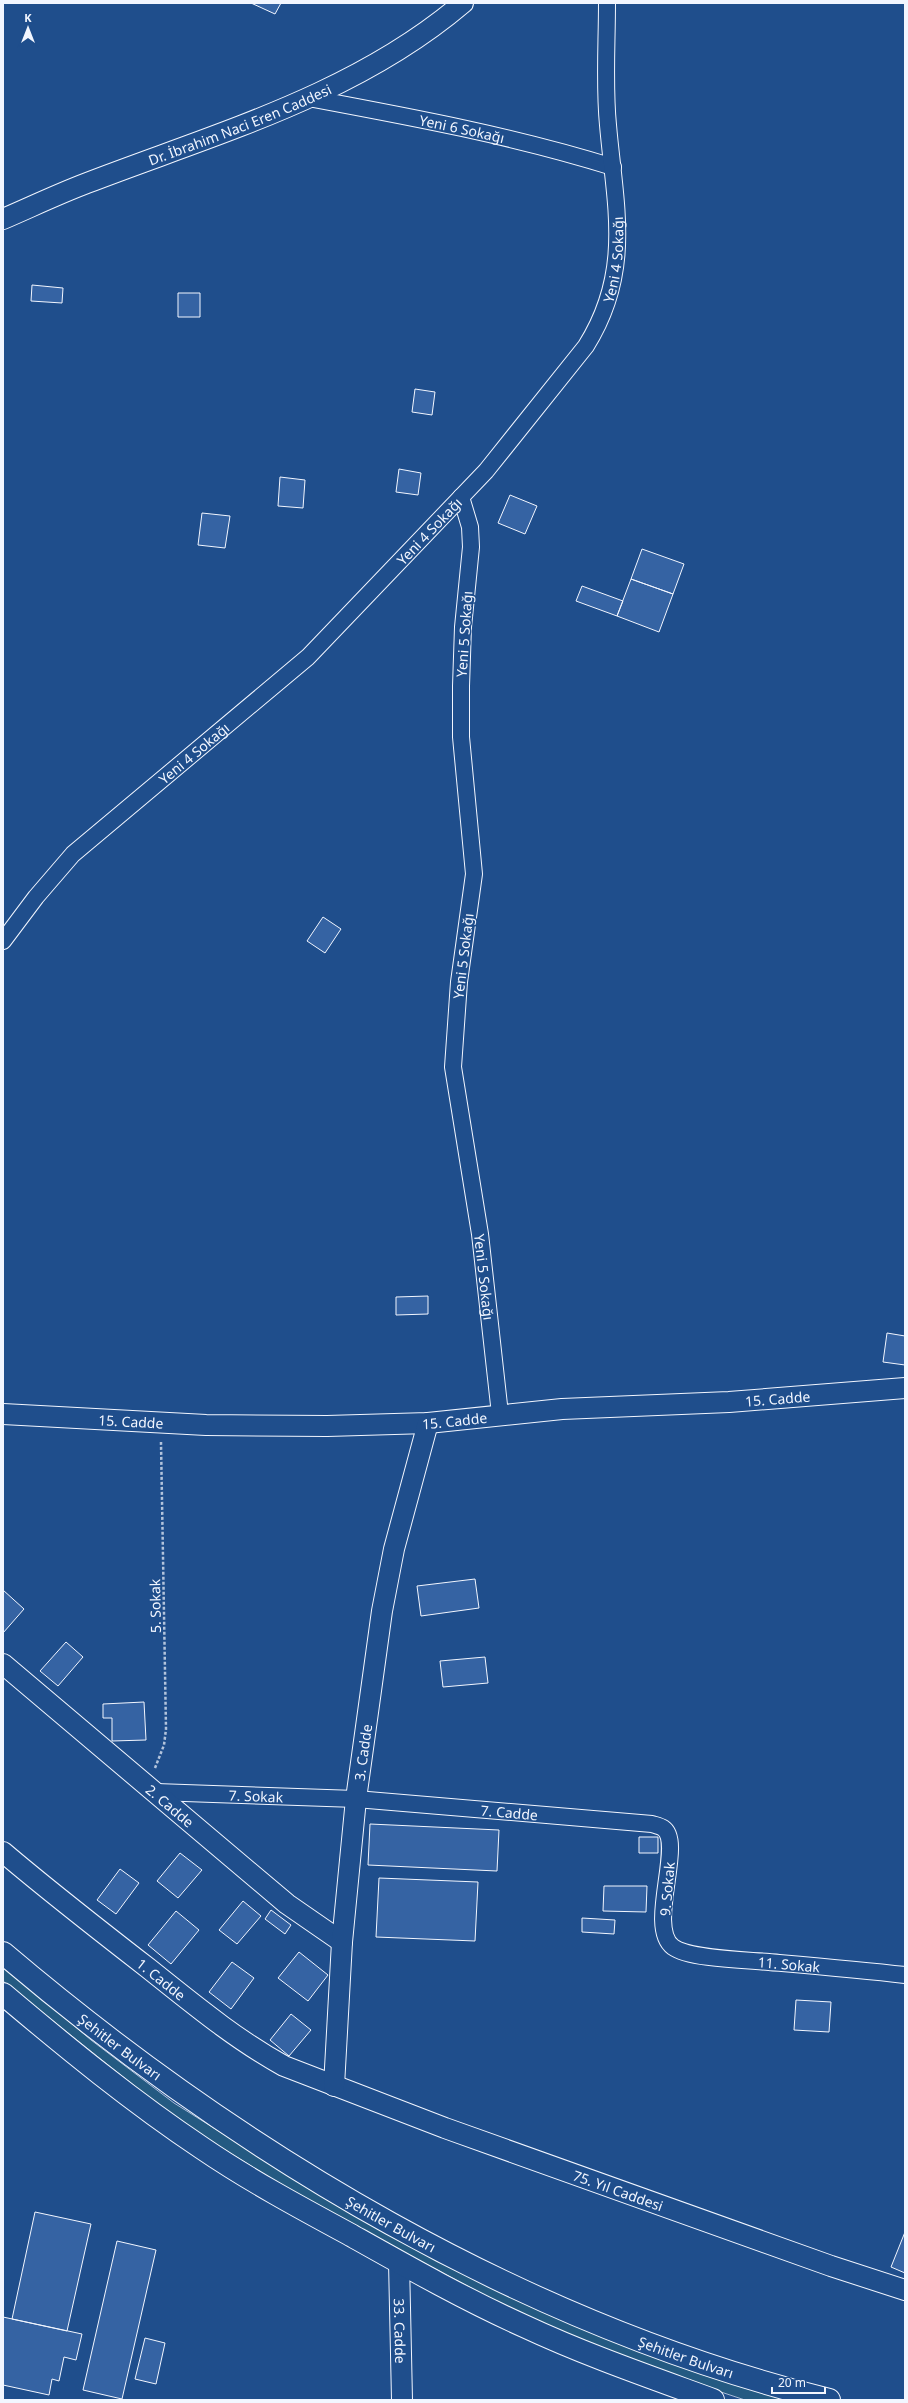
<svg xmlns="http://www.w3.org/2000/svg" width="908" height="2403" font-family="'Noto Sans',sans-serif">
<rect width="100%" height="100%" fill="#1f4e8c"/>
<path fill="#245a82" stroke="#a8bbd7" d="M3,1966L91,2040L174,2103L335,2204L504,2293L558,2318L679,2366L785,2400H745L679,2378L586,2343L488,2297L311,2203L217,2145L157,2104L3,1981Z"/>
<path fill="#3563a3" stroke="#f2f6ff" d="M251,3H281L275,14Z
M32,285L63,288L62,303L31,301Z
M178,293H200V317H178Z
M415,389L435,392L432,415L412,412Z
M399,469L421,473L418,495L396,492Z
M280,477L305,480L303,508L278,506Z
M510,495L537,506L525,534L498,523Z
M202,513L230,516L225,548L198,545Z
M642,549L684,564L673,594L631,579Z
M631,579L673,594L659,632L617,616Z
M582,586L623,601L617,616L576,601Z
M323,917L341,929L325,953L307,941Z
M428,1296V1314L396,1315V1297Z
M887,1333L905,1336V1365L883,1362Z
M475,1579L479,1608L421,1616L417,1586Z
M3,1590L24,1609L3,1633Z
M66,1642L83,1657L58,1686L40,1671Z
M485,1657L488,1683L443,1687L440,1661Z
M144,1702L146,1740L112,1741V1718H103V1704Z
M370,1824L499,1830L497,1871L368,1865Z
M639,1837H658V1853H639Z
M180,1853L202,1870L178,1898L157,1881Z
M120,1869L139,1883L116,1914L97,1900Z
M379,1878L478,1882L475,1941L376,1937Z
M604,1886H647L646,1912L603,1911Z
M243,1901L261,1916L237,1944L219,1930Z
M271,1910L291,1925L285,1934L265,1919Z
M176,1911L199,1930L171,1964L148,1945Z
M582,1918L615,1920L614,1934L582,1932Z
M299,1952L328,1975L308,2001L278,1978Z
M232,1962L254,1978L231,2009L209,1992Z
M796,2000L831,2002L829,2032L794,2030Z
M291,2014L311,2030L289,2056L270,2040Z
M35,2212L91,2224L67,2331L12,2319Z
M905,2232V2273L891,2267Z
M117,2241L156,2250L122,2399L83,2390Z
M3,2317L82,2334L76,2360L64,2357L59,2381L52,2379L49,2395L3,2385Z
M145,2338L165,2343L156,2384L135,2379Z"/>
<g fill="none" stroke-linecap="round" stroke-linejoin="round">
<g stroke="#f2f6ff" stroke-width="18">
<g id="minor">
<path id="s1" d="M309,98C411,117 514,136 613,167"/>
<path id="s2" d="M461,497L470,527L471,547L463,627L461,686V737L474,874L459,982L453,1067L480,1234L500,1414"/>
<path id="s3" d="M3,941L36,897L73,854L308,657L486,471L586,346C633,271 615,206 608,125C604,84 607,44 607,3"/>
<path id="s4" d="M156,1792L356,1799L652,1824C655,1825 660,1826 663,1828C685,1842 646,1927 673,1947C689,1959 747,1960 769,1962C814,1966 860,1970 905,1975"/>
</g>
</g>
<g stroke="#f2f6ff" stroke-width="22">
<g id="tertiary">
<path id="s5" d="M3,219C31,207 58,194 87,183C217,133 355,95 463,3"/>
<path id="s6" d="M3,1414L206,1425L327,1426L428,1423L562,1409L729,1402L905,1388"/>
<path id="s7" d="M3,1664L287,1904L342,1942"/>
<path id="s8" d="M3,1852C50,1892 99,1930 148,1968C192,2003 235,2039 284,2066L445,2128L831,2266L905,2290"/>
<path id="s9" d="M334,2086L342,1942L356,1799L382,1611L394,1549L428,1423"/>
<path id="s10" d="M399,2262L402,2400"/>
</g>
</g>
<g stroke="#f2f6ff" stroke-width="24">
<g id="primary">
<path id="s11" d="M3,1953C241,2155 524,2324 829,2400"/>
<path d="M3,1994C67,2048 133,2102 202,2148C249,2180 299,2207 349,2234C406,2266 464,2299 524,2326C586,2355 650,2377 713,2400"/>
</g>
</g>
<path stroke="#b3c4dc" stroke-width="2.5" stroke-dasharray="3 2" stroke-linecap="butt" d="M155,1768L164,1745L166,1729L161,1442"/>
<use href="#minor" stroke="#1f4e8c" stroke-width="16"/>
<use href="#tertiary" stroke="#1f4e8c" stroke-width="20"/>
<use href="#primary" stroke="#1f4e8c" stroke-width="22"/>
</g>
<g text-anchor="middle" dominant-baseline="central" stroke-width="3" stroke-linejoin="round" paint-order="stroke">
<g font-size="14" fill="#f2f6ff" stroke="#1f4e8c">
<text stroke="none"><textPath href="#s5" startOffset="255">Dr. İbrahim Naci Eren Caddesi</textPath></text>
<text stroke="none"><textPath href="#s1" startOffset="156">Yeni 6 Sokağı</textPath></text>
<text stroke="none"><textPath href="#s3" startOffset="928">Yeni 4 Sokağı</textPath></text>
<text stroke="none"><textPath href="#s3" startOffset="593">Yeni 4 Sokağı</textPath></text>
<text transform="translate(464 634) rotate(-86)">Yeni 5 Sokağı</text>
<text stroke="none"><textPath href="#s3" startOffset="269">Yeni 4 Sokağı</textPath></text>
<text transform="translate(463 956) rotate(-83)">Yeni 5 Sokağı</text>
<text stroke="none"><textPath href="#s2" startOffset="786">Yeni 5 Sokağı</textPath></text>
<text stroke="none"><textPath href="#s6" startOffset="776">15. Cadde</textPath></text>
<text stroke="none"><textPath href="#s6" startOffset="452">15. Cadde</textPath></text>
<text stroke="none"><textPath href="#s6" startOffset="128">15. Cadde</textPath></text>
<text transform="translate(155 1606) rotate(-91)">5. Sokak</text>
<text stroke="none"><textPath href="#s9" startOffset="335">3. Cadde</textPath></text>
<text stroke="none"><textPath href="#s4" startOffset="100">7. Sokak</textPath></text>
<text stroke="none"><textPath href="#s7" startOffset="219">2. Cadde</textPath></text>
<text stroke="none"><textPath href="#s4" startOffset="354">7. Cadde</textPath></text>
<text transform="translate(667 1889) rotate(-85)">9. Sokak</text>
<text stroke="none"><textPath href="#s4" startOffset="751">11. Sokak</textPath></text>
<text stroke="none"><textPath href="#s8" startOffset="203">1. Cadde</textPath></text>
<text stroke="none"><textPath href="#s11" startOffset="150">Şehitler Bulvarı</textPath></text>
<text stroke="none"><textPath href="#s8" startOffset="710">75. Yıl Caddesi</textPath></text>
<text stroke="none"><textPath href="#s11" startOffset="474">Şehitler Bulvarı</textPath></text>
<text stroke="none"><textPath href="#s10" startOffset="69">33. Cadde</textPath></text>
<text stroke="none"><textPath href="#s11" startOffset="798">Şehitler Bulvarı</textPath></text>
</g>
</g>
<rect width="908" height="2403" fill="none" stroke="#f2f6ff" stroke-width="8"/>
<g transform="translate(28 28)" stroke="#1f4e8c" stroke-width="3" paint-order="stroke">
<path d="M0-3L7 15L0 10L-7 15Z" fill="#f2f6ff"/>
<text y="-6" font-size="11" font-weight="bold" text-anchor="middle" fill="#f2f6ff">K</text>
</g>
<path d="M772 2387v6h53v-6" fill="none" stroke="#f2f6ff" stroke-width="2"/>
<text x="778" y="2387" font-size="12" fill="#f2f6ff" stroke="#1f4e8c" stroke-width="3" paint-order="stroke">20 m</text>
</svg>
